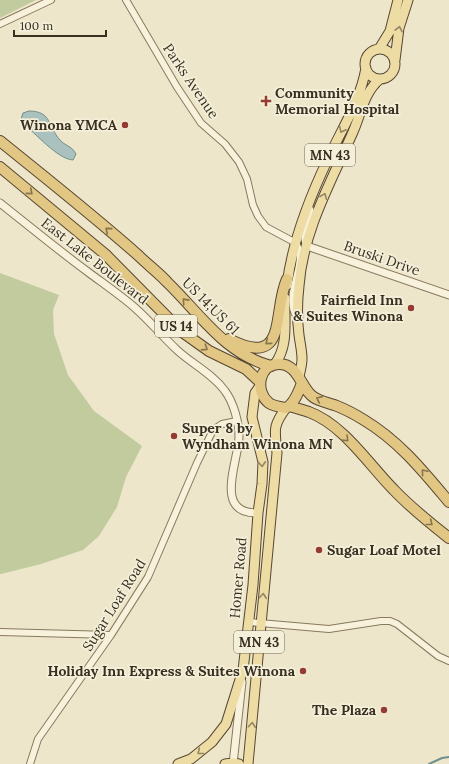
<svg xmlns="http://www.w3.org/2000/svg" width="449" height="764" font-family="Lora,serif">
<rect width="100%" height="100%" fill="#ede6ca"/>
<path fill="#c1cb9e" d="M0,0H36L0,18Z
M0,273L59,295L53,310L54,334L68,375L94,411L142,446L126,477L117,507L99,536L83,550L41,564L1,574H0Z"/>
<path fill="#aac1bd" stroke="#71908b" d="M29,111C52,111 48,127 60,140C65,146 71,145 76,154L73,160C57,159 36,133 22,123L21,119L23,113Z"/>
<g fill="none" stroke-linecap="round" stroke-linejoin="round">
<path stroke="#71908b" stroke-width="2" d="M429,764L442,758L449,757"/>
<g stroke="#89795f" stroke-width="8">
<path id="minor" d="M126,0L177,87L201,123L225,144L239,162L247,179L253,205L258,216L266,227L296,243C309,263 283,293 296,316
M0,24L51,0
M249,622L329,629L381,621H390L397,624L438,656L449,661
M0,632L111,635
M30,764L38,739L111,635L148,577L197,463L213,430L222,424L237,421"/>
</g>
<g stroke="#89795f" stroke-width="9">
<path id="tertiary" d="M0,203C29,226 58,250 88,272C104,284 120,295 134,307C149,320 162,336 177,350C192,364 213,374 225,391C234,403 239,423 239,437C238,463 213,514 258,513
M310,210C307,222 301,234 307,246L449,295
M233,764L242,682"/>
</g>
<g stroke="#574733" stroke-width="11">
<path id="primary" d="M379,49L390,31L398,0
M365 64a15 15 0 1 1 30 0a15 15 0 1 1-30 0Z
M395,60L399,28L408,0
M287,285C292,243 309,199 327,161C341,130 360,102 366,68
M275,364C289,345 284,321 285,298
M299,377C300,371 302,365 302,359C302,351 300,343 299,335C297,319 297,303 299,286C303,231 331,182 353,132C361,114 364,92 380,79
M178,764L191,759L212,742L226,724L243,670L253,585L258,513L262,484L263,462L252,417L255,393L260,386
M225,764L233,763L239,764
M248,764L277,453C275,430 272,427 286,408"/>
</g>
<g stroke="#574733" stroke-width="12">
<path id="trunk" d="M0,141C47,179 94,216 139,256C148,265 159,273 168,283C200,314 225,354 271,366
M0,167L105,254L181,331L209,351L246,369L260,382
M229,339C289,370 272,312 287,279
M302,383C299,391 294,404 286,408C280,407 273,406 269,403C254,391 259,364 279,364C297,364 300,384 310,394C316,401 329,403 337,406C347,410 356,415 364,420C399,441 423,471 449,502
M289,406C296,408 303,410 309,412C344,425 369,465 394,490C411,508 430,523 449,538"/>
</g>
<use href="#minor" stroke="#f8f2dd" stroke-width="6"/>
<use href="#tertiary" stroke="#f8f2dd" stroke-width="7"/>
<use href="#primary" stroke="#eddda5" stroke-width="9"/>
<use href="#trunk" stroke="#e2c683" stroke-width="10"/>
</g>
<defs><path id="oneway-chevron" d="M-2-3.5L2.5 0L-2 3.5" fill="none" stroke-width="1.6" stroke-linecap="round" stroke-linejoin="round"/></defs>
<g stroke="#948664">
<use href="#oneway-chevron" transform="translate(399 29) rotate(-78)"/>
<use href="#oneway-chevron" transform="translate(342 130) rotate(117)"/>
<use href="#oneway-chevron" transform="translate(324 196) rotate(-68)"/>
<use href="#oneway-chevron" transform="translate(262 464) rotate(87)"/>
<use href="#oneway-chevron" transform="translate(263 596) rotate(-85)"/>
<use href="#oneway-chevron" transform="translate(252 725) rotate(-85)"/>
<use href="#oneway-chevron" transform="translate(200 752) rotate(141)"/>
</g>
<g stroke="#86744e">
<use href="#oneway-chevron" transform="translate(30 192) rotate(40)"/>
<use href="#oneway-chevron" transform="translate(108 230) rotate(-140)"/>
<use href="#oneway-chevron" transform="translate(185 301) rotate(-132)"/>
<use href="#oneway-chevron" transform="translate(268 342) rotate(140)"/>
<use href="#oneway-chevron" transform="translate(205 348) rotate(33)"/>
<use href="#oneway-chevron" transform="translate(319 399) rotate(-156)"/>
<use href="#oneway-chevron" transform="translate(346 439) rotate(44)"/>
<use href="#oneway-chevron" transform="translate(424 472) rotate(-130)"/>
<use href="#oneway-chevron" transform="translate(430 523) rotate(39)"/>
</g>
<g fill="#943b32" stroke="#f4efd9" stroke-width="1.5">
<path d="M264 95h4v4h4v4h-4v4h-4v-4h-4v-4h4z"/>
<circle cx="125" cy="125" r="4"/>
<circle cx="411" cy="308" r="4"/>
<circle cx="174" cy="436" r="4"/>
<circle cx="319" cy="550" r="4"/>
<circle cx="303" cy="671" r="4"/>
<circle cx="384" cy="710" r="4"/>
</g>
<g text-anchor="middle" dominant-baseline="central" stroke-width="3.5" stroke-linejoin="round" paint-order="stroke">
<g fill="#f4efd9" stroke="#726959" stroke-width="1">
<rect x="305" y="144" width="50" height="22" rx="3"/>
<rect x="155" y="315" width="42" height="22" rx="3"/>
<rect x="234" y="631" width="50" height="22" rx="3"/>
</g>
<g font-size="13" font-weight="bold" fill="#3a3022">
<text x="330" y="155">MN 43</text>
<text x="176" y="326">US 14</text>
<text x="259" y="642">MN 43</text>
</g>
<g font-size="14" fill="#3a3022" stroke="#f4efd9">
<text transform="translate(191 81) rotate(56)">Parks Avenue</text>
<text transform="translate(382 258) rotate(19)">Bruski Drive</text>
<text transform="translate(95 261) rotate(38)">East Lake Boulevard</text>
<text transform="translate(211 306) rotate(45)">US 14;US 61</text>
<text transform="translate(238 578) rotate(-85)">Homer Road</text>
<text transform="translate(114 605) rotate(-58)">Sugar Loaf Road</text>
</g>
<g font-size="14" font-weight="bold" fill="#3a3022" stroke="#f4efd9" text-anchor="end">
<text x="275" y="93" text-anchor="start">Community<tspan x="275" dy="16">Memorial Hospital</tspan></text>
<text x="117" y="125">Winona YMCA</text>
<text x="403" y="300">Fairfield Inn<tspan x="403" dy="16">&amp; Suites Winona</tspan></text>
<text x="182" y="428" text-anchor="start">Super 8 by<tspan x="182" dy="16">Wyndham Winona MN</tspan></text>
<text x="327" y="550" text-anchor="start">Sugar Loaf Motel</text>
<text x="295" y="671">Holiday Inn Express &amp; Suites Winona</text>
<text x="376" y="710">The Plaza</text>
</g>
</g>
<path d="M14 30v6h92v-6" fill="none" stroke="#3a3022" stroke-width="2"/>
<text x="20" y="30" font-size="12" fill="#3a3022" stroke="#f4efd9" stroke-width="3" paint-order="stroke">100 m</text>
</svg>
